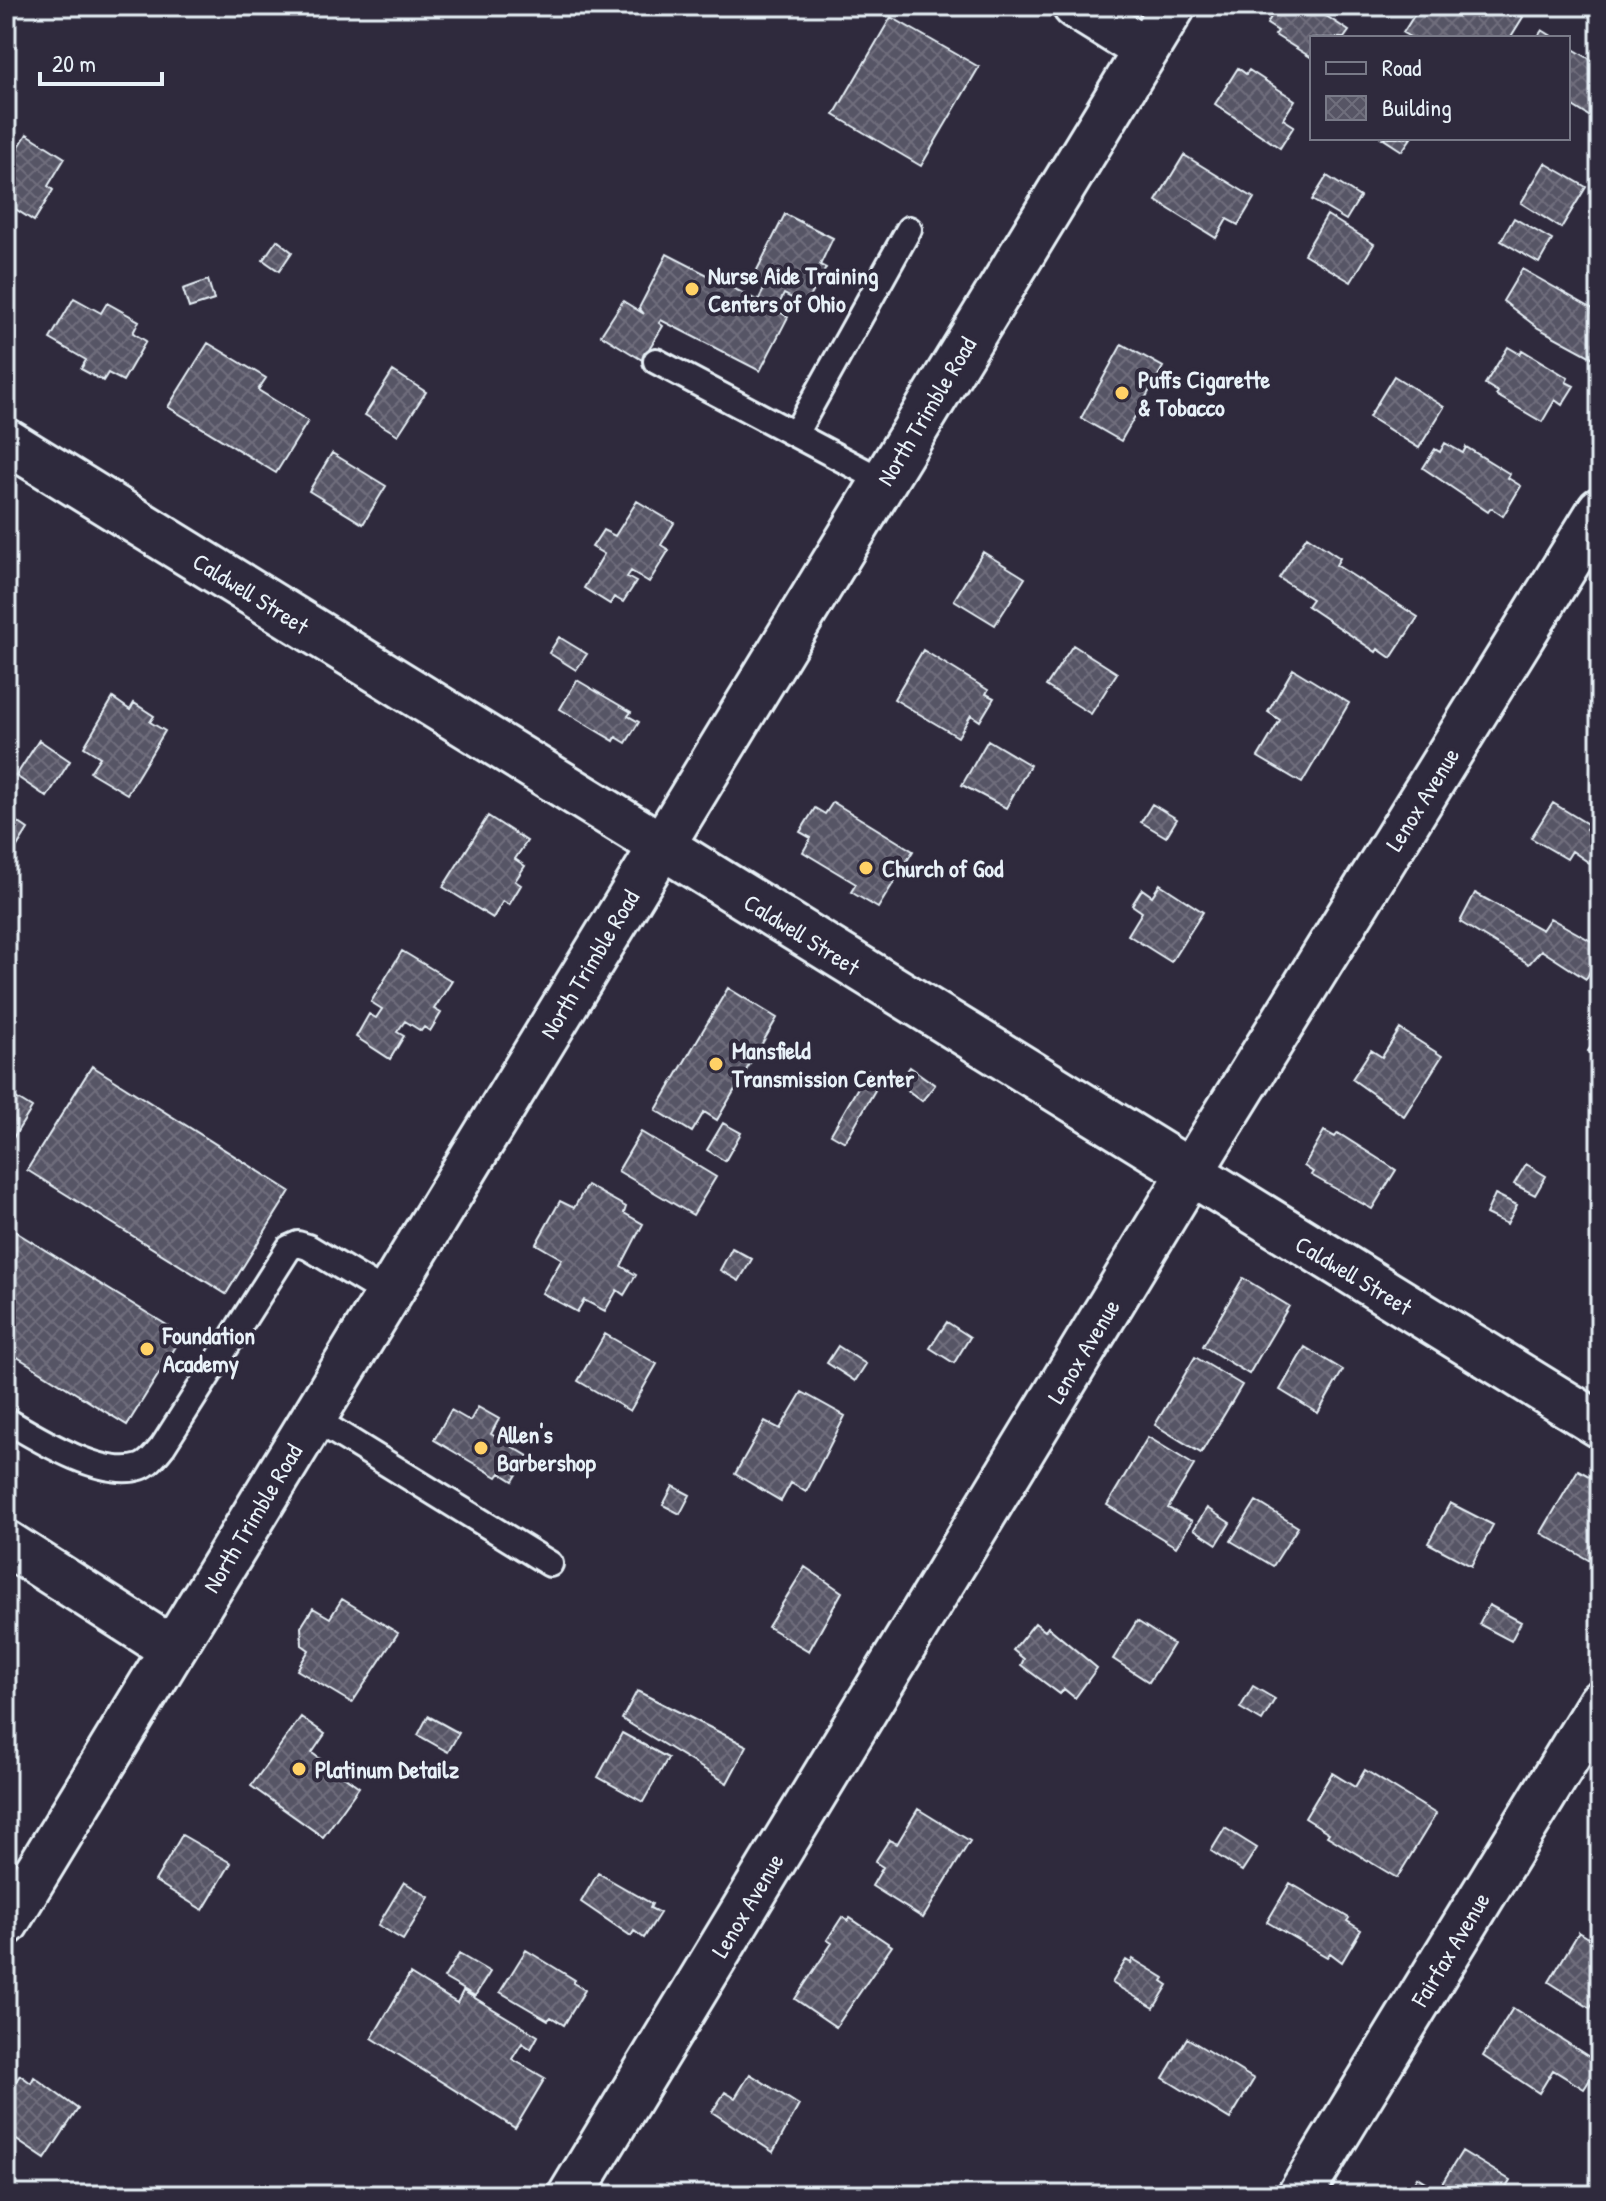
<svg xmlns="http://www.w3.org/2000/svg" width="1606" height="2201" font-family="'Patrick Hand',sans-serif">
<defs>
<pattern id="building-cross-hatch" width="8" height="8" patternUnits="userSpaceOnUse" patternTransform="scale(2)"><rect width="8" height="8" fill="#575565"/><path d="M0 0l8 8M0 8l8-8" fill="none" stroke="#6f6e7c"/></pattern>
</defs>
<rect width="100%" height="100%" fill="#2f2a3d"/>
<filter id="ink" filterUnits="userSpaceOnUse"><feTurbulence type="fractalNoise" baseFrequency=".0125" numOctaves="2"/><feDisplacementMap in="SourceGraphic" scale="16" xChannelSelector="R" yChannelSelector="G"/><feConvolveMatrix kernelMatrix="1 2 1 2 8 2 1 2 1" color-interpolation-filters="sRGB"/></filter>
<g filter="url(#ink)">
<path fill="url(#building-cross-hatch)" stroke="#e8f1f8" stroke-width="2" d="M1277,6H1311L1349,31L1344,38H1312V58L1275,35L1278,31L1267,24Z
M1420,6H1505L1523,17L1510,38H1412L1403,33Z
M891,17L979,67L921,166L834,115Z
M1542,30L1555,38H1537Z
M1568,46L1600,65V123L1568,103Z
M1238,68L1246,74L1249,70L1295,100L1283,119L1294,126L1280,148L1215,104Z
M27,134L65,158L48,186L53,190L34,221L6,203V167Z
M1382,138H1411L1402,151Z
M1184,155L1254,198L1238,225L1227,219L1216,238L1156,201Z
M1545,163L1586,187L1561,228L1521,203Z
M1327,176L1360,197L1346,220L1312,200Z
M785,214L833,238L820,265L826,268L806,305L784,294L776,310L788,317L760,371L661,320L659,323L663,326L642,360L601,335L623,301L644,314L639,308L667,254L758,301L766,285L753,278Z
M1327,215L1374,244L1351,282L1304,254Z
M1514,218L1552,240L1539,263L1501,241Z
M277,240L292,252L279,271L263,260Z
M1522,269L1600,313V351L1595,359L1538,328L1503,301Z
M208,280L214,300L189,308L183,289Z
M74,298L101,313L107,303L139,321L133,333L146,341L123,381L108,373L103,381L81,369L86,360L50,339Z
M208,343L266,378L258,390L308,421L276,473L168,407Z
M1122,344L1163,367L1121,441L1081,418Z
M1508,347L1520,354L1522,350L1568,378L1566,382L1574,386L1562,405L1555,400L1542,422L1496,395L1498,392L1485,384Z
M393,371L426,392L398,435L365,415Z
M1394,376L1444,407L1419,448L1369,417Z
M1445,443L1463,453L1466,447L1510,474L1508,478L1521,486L1503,516L1491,508L1488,512L1423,468L1435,449L1440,452Z
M332,453L386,486L363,524L309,491Z
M637,501L674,523L661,545L669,550L649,582L631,571L627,577L636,582L623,602L614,597L610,604L584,588L604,554L592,547L603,530L615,536Z
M1307,536L1340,558L1336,565L1418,617L1391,658L1378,649L1376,652L1307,606L1312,599L1279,578Z
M983,552L1025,578L995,625L954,600Z
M559,637L587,654L576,670L549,653Z
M1073,645L1117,673L1091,714L1046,686Z
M923,650L988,690L986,694L994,698L980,721L971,715L958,737L894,699Z
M1293,669L1349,703L1302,783L1258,757L1280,720L1268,712Z
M577,680L631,712L628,716L639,722L626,743L616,737L614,741L560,709Z
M113,698L130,710L134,703L154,716L150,722L165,731L127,794L90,772L100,757L84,747Z
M39,740L70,761L47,797L16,776Z
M988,740L1030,765L1006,808L962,785Z
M833,802L913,851L878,908L851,892L856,884L803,852L811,838L800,832L815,808L825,814Z
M1553,803L1589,825L1586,829L1600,838L1598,869L1572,851L1567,859L1531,838Z
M1152,804L1177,819L1166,837L1141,822Z
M6,814L28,829L16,848L6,841Z
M488,816L527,841L515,859L525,866L515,881L521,885L509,905L503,901L493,918L443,887Z
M1160,884L1203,912L1171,962L1128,935L1142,912L1132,905L1142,889L1152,896Z
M1475,893L1542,930L1550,918L1600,946V953L1586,979L1541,950L1529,964L1460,922Z
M402,951L452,981L434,1009L441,1013L430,1031L424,1027L421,1031L405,1021L397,1032L404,1036L390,1059L356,1037L369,1014L376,1018L382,1009L371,1002Z
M728,988L777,1018L717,1120L704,1112L692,1132L656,1110Z
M1400,1029L1442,1056L1404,1116L1352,1079L1371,1050L1382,1057Z
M1600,1033V1059L1588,1051Z
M92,1066L290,1191L226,1294L27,1170Z
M910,1067L935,1085L922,1101L898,1083Z
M868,1070L882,1078L845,1142L831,1134Z
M6,1092L32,1108L6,1149Z
M723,1123L741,1133L725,1161L707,1150Z
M1324,1131L1335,1137L1338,1133L1396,1170L1372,1209L1311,1175L1313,1172L1304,1166Z
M641,1132L716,1177L693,1215L618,1171Z
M1526,1164L1546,1176L1535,1195L1514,1184Z
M587,1185L626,1207L624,1213L643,1224L621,1266L636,1275L624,1295L617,1290L605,1311L584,1300L577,1312L542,1293L562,1259L536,1244L560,1201L574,1208Z
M1495,1194L1517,1205L1507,1224L1486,1214Z
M6,1226L183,1335L127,1425L6,1350Z
M732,1248L752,1259L739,1281L720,1270Z
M1243,1278L1289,1306L1249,1374L1203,1346Z
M947,1322L970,1337L954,1363L930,1348Z
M605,1334L657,1364L630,1411L578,1381Z
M838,1346L866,1364L855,1381L827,1363Z
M1305,1347L1343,1370L1318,1413L1280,1390Z
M1195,1357L1242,1385L1201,1453L1155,1425Z
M802,1392L845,1416L806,1492L791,1483L781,1501L735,1474L765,1421L780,1429Z
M478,1407L499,1419L491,1434L528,1456L513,1481L500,1473L497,1477L434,1440L451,1410L470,1421Z
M1148,1437L1194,1465L1168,1508L1192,1521L1176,1547L1107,1505Z
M1578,1470L1600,1482V1548L1592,1562L1541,1533Z
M673,1486L690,1495L680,1514L663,1505Z
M1256,1501L1298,1527L1273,1566L1231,1541Z
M1450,1503L1493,1525L1471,1566L1428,1543Z
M1207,1508L1230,1523L1217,1544L1194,1529Z
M805,1567L842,1592L809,1651L768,1627Z
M342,1599L398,1633L352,1703L297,1670L309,1650L302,1645L301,1627L313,1608L330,1618Z
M1489,1605L1521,1622L1511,1641L1479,1624Z
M1137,1621L1173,1644L1149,1682L1113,1659Z
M1035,1623L1045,1631L1048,1627L1097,1668L1075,1698L1064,1689L1060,1694L1021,1665L1024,1659L1013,1650Z
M1253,1686L1275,1699L1262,1721L1240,1708Z
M637,1691L747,1746L727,1783L622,1719Z
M428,1716L459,1733L448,1752L418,1735Z
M301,1717L325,1734L312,1753L359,1787L323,1837L251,1786Z
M622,1733L668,1758L643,1802L598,1777Z
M1365,1770L1436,1814L1397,1878L1327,1836L1329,1833L1305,1818L1332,1773L1355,1787Z
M918,1809L970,1841L923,1918L872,1886L883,1867L875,1862L889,1840L897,1844Z
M1225,1828L1257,1848L1242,1871L1211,1851Z
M182,1835L231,1863L203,1910L155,1881Z
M598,1873L652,1904L650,1908L660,1913L644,1938L634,1931L631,1936L581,1902Z
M404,1882L429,1897L403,1940L378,1925Z
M1290,1883L1349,1918L1347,1921L1361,1930L1342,1962L1330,1953L1327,1957L1267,1922Z
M842,1917L848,1921L850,1918L892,1946L836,2027L795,1999L832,1943L827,1940Z
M1579,1932L1600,1945V1992L1590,2008L1549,1982Z
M526,1950L575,1980L573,1983L585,1990L564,2025L551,2017L548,2020L500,1992Z
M459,1954L490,1972L475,1996L444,1978Z
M1133,1959L1164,1978L1162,1981L1168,1985L1154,2008L1112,1983L1126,1960L1131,1963Z
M410,1974L457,2003L463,1991L538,2036L531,2049L522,2043L512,2059L545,2078L515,2128L372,2038Z
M1513,2008L1600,2064L1584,2089L1553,2070L1539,2093L1483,2056Z
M1187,2038L1254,2079L1230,2119L1163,2078Z
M750,2074L799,2105L773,2152L712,2112L725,2092L735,2098Z
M20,2075L31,2083L34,2077L78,2109L45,2159L6,2133V2096Z
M1462,2151L1510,2180L1501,2195H1406L1417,2177L1438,2190Z"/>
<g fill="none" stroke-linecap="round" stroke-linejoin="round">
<g stroke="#e8f1f8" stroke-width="30">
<path id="lane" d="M656,361L883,481
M795,434L909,229
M313,1418L550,1564
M6,1420C38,1439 102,1479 140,1467C149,1464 157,1453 163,1446L289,1248L298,1244L308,1247L388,1295"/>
</g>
<g stroke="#e8f1f8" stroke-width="50">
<path id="street" d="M1075,6L1146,50
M6,441L1600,1425
M6,1543L172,1649
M571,2195L1206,1147L1600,510
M1300,2195L1600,1703"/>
</g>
<g stroke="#e8f1f8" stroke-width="50">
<path id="secondary" d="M6,1923L1173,6"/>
</g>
<use href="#lane" stroke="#2f2a3d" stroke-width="24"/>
<use href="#street" stroke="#2f2a3d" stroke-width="44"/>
<use href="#secondary" stroke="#2f2a3d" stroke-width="44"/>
</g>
</g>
<g fill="#ffd166" stroke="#2f2a3d" stroke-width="3">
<circle cx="692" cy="289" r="8"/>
<circle cx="1122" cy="393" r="8"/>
<circle cx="866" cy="868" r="8"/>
<circle cx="716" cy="1064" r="8"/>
<circle cx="147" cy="1349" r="8"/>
<circle cx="481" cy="1448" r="8"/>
<circle cx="299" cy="1769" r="8"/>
</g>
<g text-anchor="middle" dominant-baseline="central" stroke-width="8" stroke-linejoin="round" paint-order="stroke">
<g font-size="24" font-weight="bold" fill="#e8f1f8" stroke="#2f2a3d" text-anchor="start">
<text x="708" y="275">Nurse Aide Training<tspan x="708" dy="28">Centers of Ohio</tspan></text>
<text x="1138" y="379">Puffs Cigarette<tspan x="1138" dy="28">&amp; Tobacco</tspan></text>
<text x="882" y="868">Church of God</text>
<text x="732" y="1050">Mansfield<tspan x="732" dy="28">Transmission Center</tspan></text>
<text x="163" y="1335">Foundation<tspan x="163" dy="28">Academy</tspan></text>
<text x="497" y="1434">Allen's<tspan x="497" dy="28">Barbershop</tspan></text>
<text x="315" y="1769">Platinum Detailz</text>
</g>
<g font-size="24" fill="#e8f1f8" stroke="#2f2a3d">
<text transform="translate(926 411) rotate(-59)">North Trimble Road</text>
<text transform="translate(251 593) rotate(32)">Caldwell Street</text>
<text transform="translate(1422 799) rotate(-58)">Lenox Avenue</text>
<text transform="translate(802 934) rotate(32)">Caldwell Street</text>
<text transform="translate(589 964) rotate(-59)">North Trimble Road</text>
<text transform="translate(1354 1275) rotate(31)">Caldwell Street</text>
<text transform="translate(1083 1351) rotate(-59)">Lenox Avenue</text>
<text transform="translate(252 1518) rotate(-59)">North Trimble Road</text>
<text transform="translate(747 1905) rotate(-59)">Lenox Avenue</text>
<text transform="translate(1450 1949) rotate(-59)">Fairfax Avenue</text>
</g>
</g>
<rect width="1606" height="2201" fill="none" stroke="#2f2a3d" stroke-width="32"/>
<rect x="16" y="16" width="1574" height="2169" fill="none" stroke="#e8f1f8" stroke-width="3" filter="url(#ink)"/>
<rect x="1310" y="36" width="260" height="104" fill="#2f2a3d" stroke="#797a88" stroke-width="2"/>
<rect x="1326" y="62" width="40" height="12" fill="#2f2a3d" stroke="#797a88" stroke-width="2"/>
<text x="1382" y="76" font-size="24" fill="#e8f1f8">Road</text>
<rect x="1326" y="96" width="40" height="24" fill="url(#building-cross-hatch)" stroke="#797a88" stroke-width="2"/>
<text x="1382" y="116" font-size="24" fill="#e8f1f8">Building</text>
<path d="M40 72v12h122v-12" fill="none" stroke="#e8f1f8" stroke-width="4"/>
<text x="52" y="72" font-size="24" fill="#e8f1f8" stroke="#2f2a3d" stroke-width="6" paint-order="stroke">20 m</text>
</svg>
